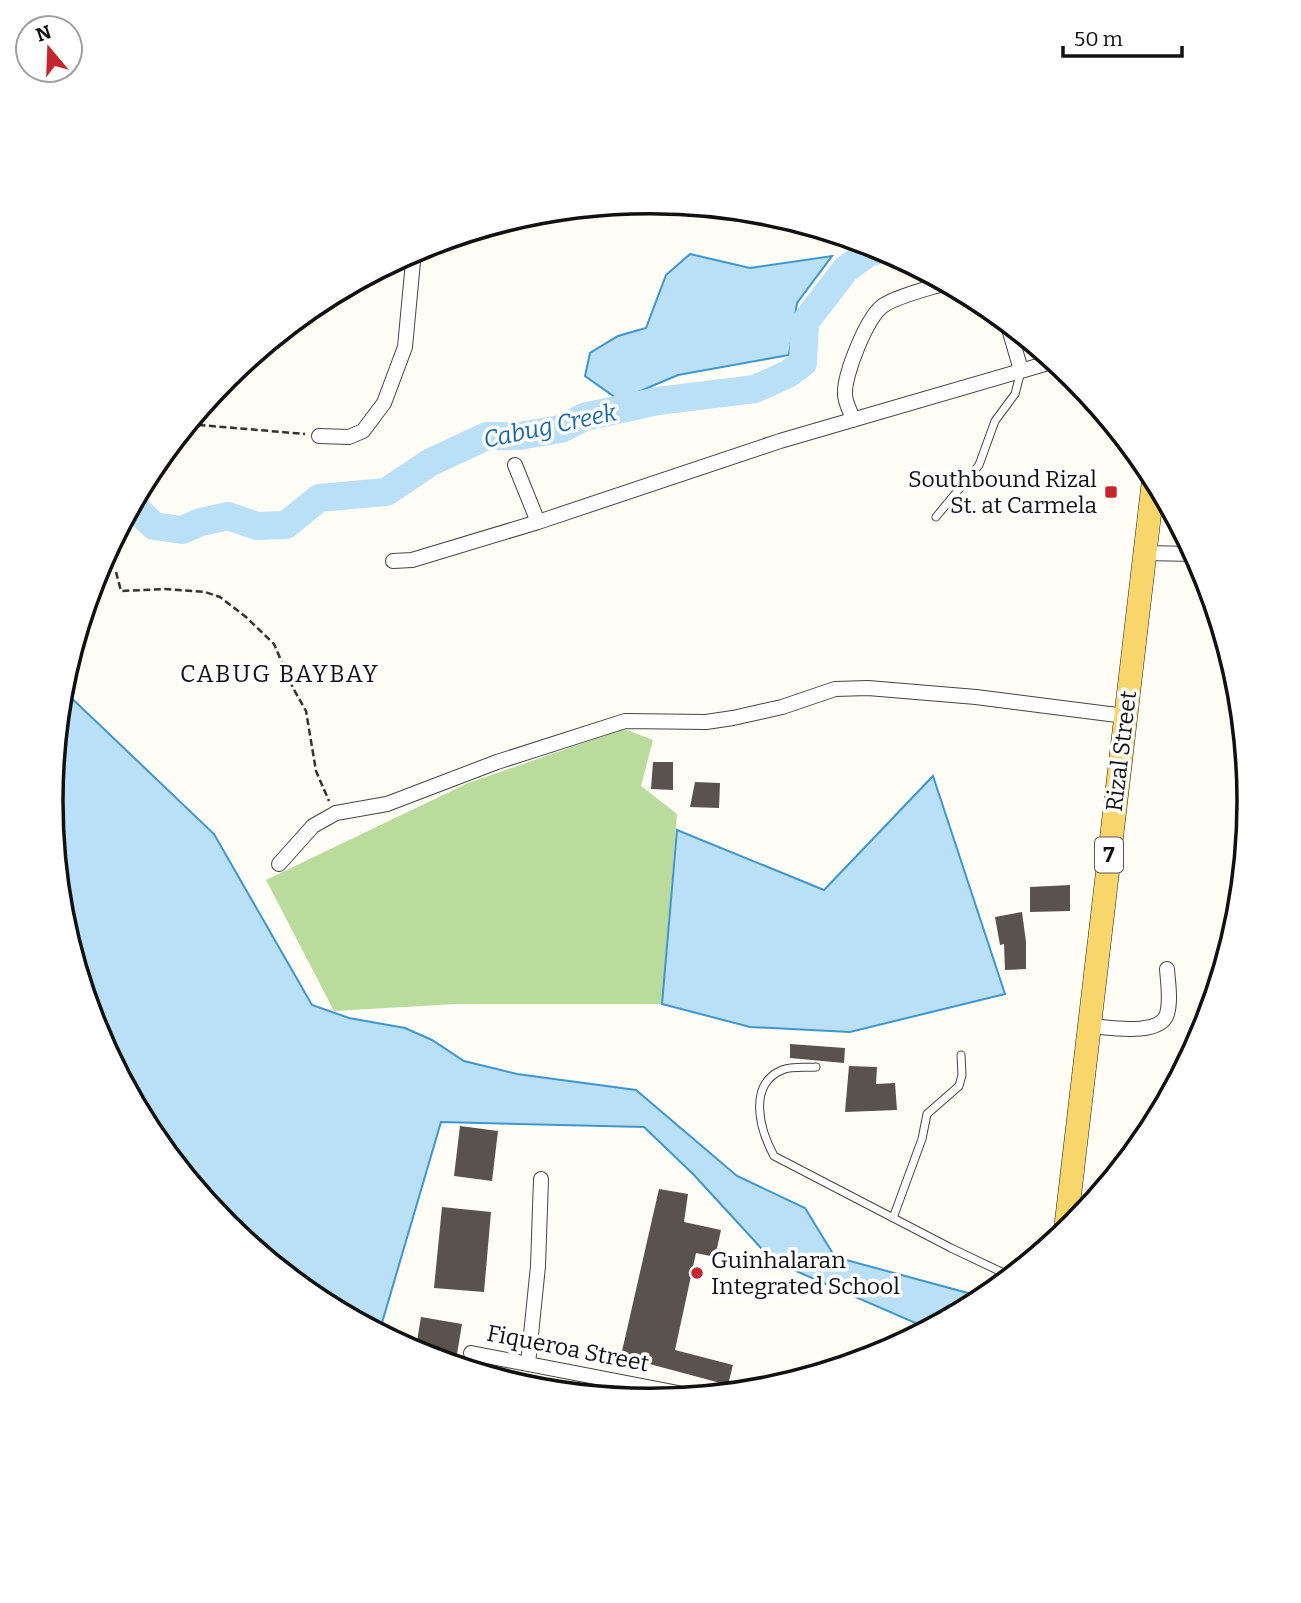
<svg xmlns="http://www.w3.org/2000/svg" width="1301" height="1603" font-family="Bitter,serif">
<rect width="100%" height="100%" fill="#fffdf5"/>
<path fill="#b9dc9c" d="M624,729L653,740L641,786L677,814L662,1004H457L334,1011L266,880L468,783Z"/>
<path fill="#b9e0f7" stroke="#3f96cf" stroke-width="2" d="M690,254L750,268L832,256L797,303L789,355L678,375L619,400L585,376L590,353L618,336L646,328L666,275Z
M62,689L214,834L312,1005L349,1018L405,1028L432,1040L464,1061L517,1074L636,1090L737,1176L805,1208L835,1257L979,1296L983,1300L929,1329L773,1261L694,1175L644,1127L441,1122L379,1333L317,1300L226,1225L152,1134L96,1031L62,918L51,802Z
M933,776L1005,994L850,1032L750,1027L662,1004L677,830L824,890Z"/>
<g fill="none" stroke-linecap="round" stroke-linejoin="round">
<path stroke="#b9e0f7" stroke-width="28" d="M132,505L154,526L182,530L201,522L228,516L257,526L286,525L319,498L386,492L431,462L487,436H519L561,429L584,417L658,401L755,389L788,374L803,363L805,322L846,269L868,253L883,249"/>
</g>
<path fill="#5a524d" d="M653,762H673V790L651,789Z
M695,782L720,783L719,808L690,807Z
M1070,885V911L1030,912V887Z
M1022,912L1026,942V969L1005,970L1004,944L1000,945L995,917Z
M790,1044L845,1048L844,1063L790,1058Z
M849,1066L877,1067L876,1084L895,1083L897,1110L845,1112Z
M460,1126L498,1131L492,1181L454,1176Z
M659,1189L688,1194L684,1222L721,1230L715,1257L696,1253L675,1350L733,1365L728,1385L642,1362L641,1365L620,1360Z
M442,1207L491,1212L484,1292L434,1288Z
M421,1317L462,1324L455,1366L415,1353Z"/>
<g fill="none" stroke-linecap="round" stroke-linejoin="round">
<g stroke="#444" stroke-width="9">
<path id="service" d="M936,517L979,465L995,421L1015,394L1021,371
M816,1067C805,1068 792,1066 782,1070C747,1085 760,1130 774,1156L951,1248L1012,1277
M893,1218L922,1139L927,1114L959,1086L962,1075L961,1055"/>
</g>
<g stroke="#444" stroke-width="16">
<path id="minor" d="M1007,322L1021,370
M853,420C851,412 845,403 845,394C844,375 867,316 884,305C900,295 927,289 946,283
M319,436L349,437L363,431L384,403L405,347L414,251
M515,465L538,522L780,441L1055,361
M1144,553L1195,554
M393,561L412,560L538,522
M279,864L313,826L336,813L387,804L497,762L625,721L706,722L733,718L782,707L835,689L868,688L976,697L1125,716
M1088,1026C1107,1027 1160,1037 1167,1014C1171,1000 1168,983 1167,969
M471,1353L699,1397
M528,1364L538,1266L541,1179"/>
</g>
<g stroke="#222" stroke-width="24">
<path id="primary" d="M1065,1234L1154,476"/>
</g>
<path stroke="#333" stroke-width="2.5" stroke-dasharray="7 3.5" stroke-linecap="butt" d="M188,424L305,434
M116,572L121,591L165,589L205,592L220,597L246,617L274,644L293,688L306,711L316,771L329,801"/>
<use href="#service" stroke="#fff" stroke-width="7"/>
<use href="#minor" stroke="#fff" stroke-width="14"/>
<use href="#primary" stroke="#f9d66b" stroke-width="23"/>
</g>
<g fill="#c4262e" stroke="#fff" stroke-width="2.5">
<rect x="1104" y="485" width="14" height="14" rx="3.5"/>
<circle cx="697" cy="1273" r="7"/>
</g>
<g text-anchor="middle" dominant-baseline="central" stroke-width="7" stroke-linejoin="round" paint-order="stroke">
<rect fill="#fff" stroke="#585858" stroke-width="2" x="1095" y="837.5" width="28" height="35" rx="5"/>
<g font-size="21" font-weight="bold" fill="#111">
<text x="1109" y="855">7</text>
</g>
<g font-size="23" fill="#111" stroke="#fff" text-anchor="end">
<text x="1097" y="479">Southbound Rizal<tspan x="1097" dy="26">St. at Carmela</tspan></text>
<text x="711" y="1260" text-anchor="start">Guinhalaran<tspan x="711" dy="26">Integrated School</tspan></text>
</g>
<g font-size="23" fill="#111" stroke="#fff">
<text transform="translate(1121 751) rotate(-83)">Rizal Street</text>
<text transform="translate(568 1348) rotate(11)">Fiqueroa Street</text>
</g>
<g font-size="24" font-style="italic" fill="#1768a6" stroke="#fff">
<text transform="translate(550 426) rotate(-12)">Cabug Creek</text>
</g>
<g font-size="24" letter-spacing="2" fill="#111" stroke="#fff">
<text x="280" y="674">CABUG BAYBAY</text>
</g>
</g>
<path d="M0 0H1301V1603H0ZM63 801a587 587 0 1 1 1174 0a587 587 0 1 1-1174 0Z" fill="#fff" fill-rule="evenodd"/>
<path fill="none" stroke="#111" stroke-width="3.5" d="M63 801a587 587 0 1 1 1174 0a587 587 0 1 1-1174 0Z"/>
<g transform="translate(49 49) rotate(341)"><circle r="33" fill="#ffffff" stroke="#a0a0a0" stroke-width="2"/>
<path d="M0-5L12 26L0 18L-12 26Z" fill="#c4262e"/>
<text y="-10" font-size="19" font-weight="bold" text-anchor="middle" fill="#111111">N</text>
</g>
<path d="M1063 46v10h119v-10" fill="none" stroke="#111111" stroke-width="3.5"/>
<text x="1074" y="46" font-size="21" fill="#111111" stroke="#ffffff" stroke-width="5" paint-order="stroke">50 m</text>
</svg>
